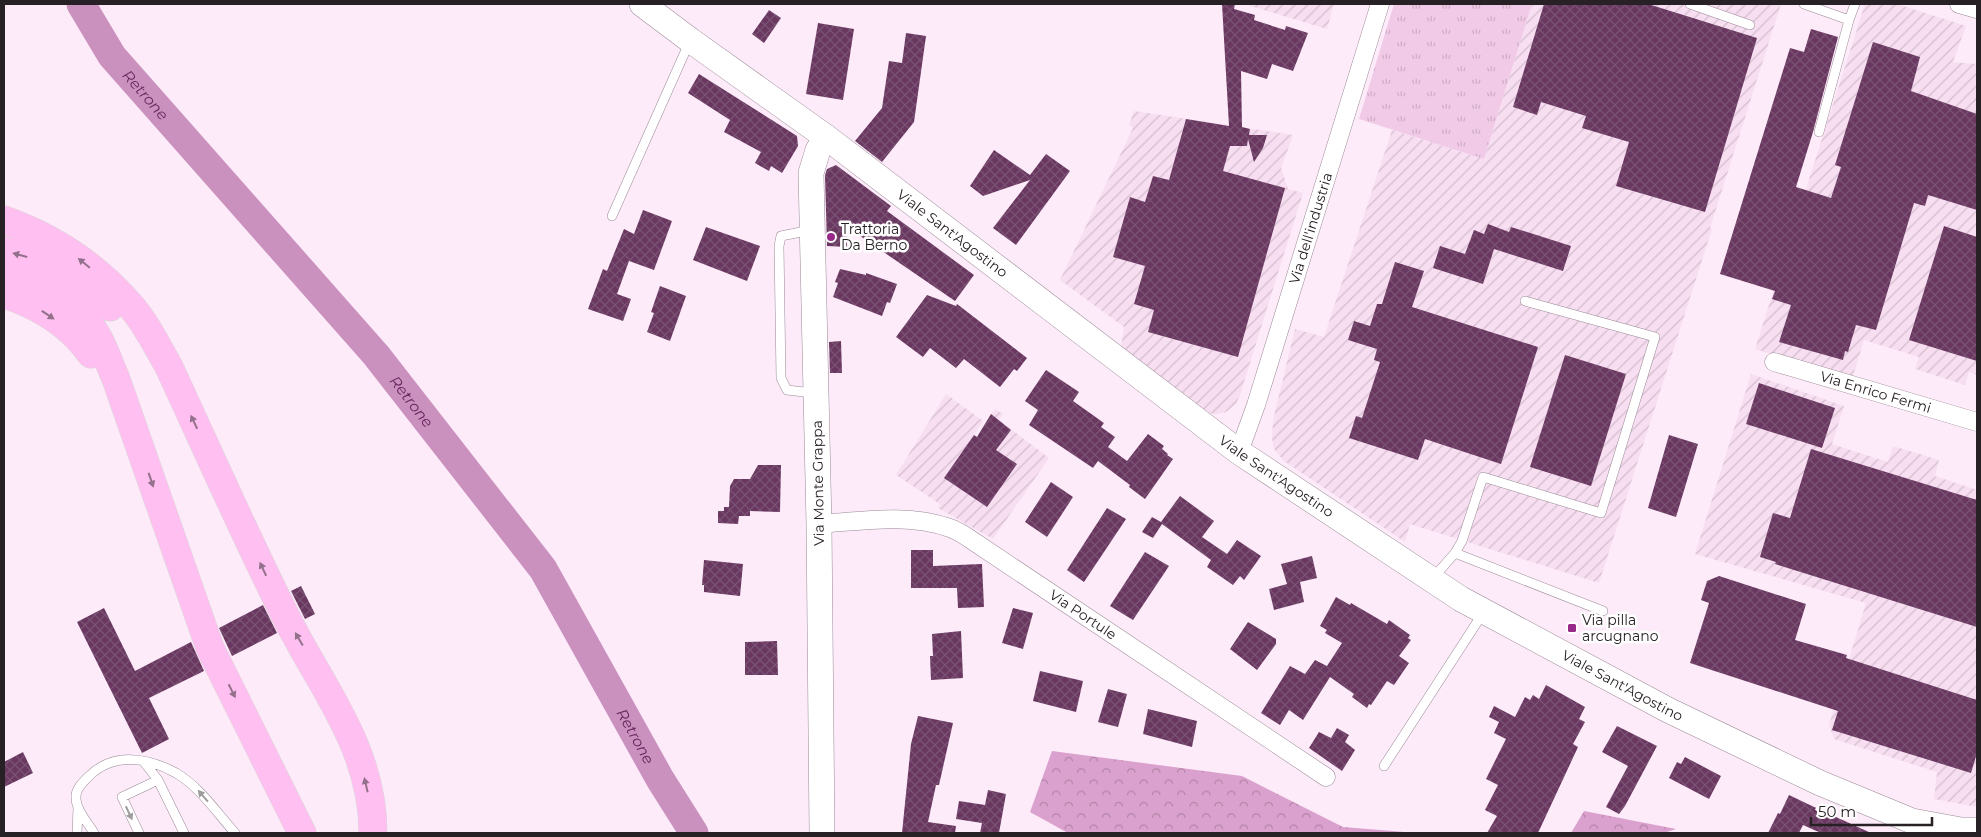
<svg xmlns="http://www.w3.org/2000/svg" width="1981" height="837" font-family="Montserrat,sans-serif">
<defs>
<pattern id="industrial-furrows" width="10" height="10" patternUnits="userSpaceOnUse" patternTransform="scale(1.25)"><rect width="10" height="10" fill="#f7def1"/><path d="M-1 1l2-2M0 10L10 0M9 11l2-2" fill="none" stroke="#d4bece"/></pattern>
<pattern id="grass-tufts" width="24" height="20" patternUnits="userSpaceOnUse" patternTransform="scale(1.25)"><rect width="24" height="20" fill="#f1cae7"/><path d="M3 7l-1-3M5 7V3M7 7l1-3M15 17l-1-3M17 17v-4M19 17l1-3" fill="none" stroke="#cfadc6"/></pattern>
<pattern id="forest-crowns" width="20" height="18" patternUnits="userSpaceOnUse" patternTransform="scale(1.25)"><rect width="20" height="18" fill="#dba1ce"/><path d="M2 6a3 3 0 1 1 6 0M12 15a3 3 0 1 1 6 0" fill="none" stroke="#b283a7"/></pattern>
<pattern id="building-cross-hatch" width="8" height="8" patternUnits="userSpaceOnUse" patternTransform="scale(1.25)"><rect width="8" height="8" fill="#693760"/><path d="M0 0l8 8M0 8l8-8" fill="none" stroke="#7a5273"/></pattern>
</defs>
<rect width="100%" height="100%" fill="#fdebf9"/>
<path fill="url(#industrial-furrows)" d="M1244,4H1334L1327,29Z
M1532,4H1781L1710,228L1712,229L1599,583L1410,524L1405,542L1284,461L1274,449L1272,438L1273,420L1295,329L1324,337L1392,130L1484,159Z
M1865,4H1897L1966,26L1953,62L1977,64V375L1969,372L1965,385L1915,369L1919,357L1864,340L1852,379L1755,349Z
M1134,111L1293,135L1281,168L1288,189L1303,193L1240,395L1236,404L1226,412L1217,414L1208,413L1200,407L1121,347L1124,327L1060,280L1133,128L1129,125Z
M1751,374L1844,406L1832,444L1888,462L1893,446L1939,460L1935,476L1977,490V807L1934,799L1937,772L1834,739L1829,725L1866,603L1695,554Z
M946,394L983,421L974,435L977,437L995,409L1003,414L999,420L1049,458L993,539L938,508L940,504L896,475Z"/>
<path fill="url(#grass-tufts)" d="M1394,4H1532L1484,159L1359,119Z"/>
<path fill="url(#forest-crowns)" d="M1052,751L1242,776L1343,827L1417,833H1068L1030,812Z
M1584,811L1676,829L1664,833H1571Z"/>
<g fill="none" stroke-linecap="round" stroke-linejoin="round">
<path stroke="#ca91be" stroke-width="29" id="s1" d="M81,4L112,56L376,355L543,569L660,779L694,833"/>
</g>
<path fill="url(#building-cross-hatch)" d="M1222,4H1235L1234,9L1255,15L1254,20L1285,30L1286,26L1308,33L1293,71L1272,64L1267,79L1241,71L1242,127L1250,129L1249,135H1267L1263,148L1254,162L1248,139L1247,146H1230L1223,171L1285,188L1238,357L1148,332L1154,310L1134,304L1145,266L1113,257L1130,197L1145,202L1153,176L1169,180L1186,119L1229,126Z
M1544,4H1648L1757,38L1705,212L1616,186L1629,142L1582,128L1586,116L1541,102L1537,115L1513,107Z
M769,10L781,18L764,43L752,34Z
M818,23L854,29L843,100L806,94Z
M1811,29L1838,37L1813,132L1796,187L1831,198L1841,167L1835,165L1873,42L1920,57L1911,91L1977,114V210L1928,195L1925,206L1914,203L1876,330L1856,325L1848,352L1845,351L1843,360L1779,342L1791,305L1772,299L1775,291L1720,274L1790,48L1804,52Z
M906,33L926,36L914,122L882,162L855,141L882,108L889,61L902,63Z
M699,74L797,136L798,146L782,173L771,166L769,171L755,163L761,152L724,132L730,120L688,93Z
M994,150L1030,175L1046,154L1070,171L1016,245L993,228L1030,180L983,196L970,186Z
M836,165L891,206L887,211L974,275L955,301L847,227V247L827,246L825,175L827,169Z
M643,210L672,221L654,270L629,261L617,294L631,299L623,321L588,309L603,269L607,271L624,229L634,234Z
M1488,224L1509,232L1511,227L1571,246L1563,271L1494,249L1483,284L1433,268L1440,246L1465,254L1474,230L1484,234Z
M1944,226L1977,237V361L1909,340Z
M706,227L760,246L747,281L693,260Z
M1395,262L1424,271L1412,307L1538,347L1501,464L1425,439L1418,460L1349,438L1356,416L1362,418L1380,362L1374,360L1377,349L1348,340L1354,321L1370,326L1377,304H1382Z
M840,269L866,275V273L897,284L890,303L887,302L882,316L833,297L838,283L835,282Z
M660,286L686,296L670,341L647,332L654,313L651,312Z
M927,295L956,306L957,304L1027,358L1017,371L1014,369L1000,387L964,359L956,368L930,348L923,357L896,337Z
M841,341L842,373H830L829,342Z
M1565,355L1626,374L1591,486L1530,467Z
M1046,370L1079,392L1073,401L1104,423L1101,427L1115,437L1108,447L1127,461L1148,434L1164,446L1162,449L1168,454L1167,455L1173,459L1145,499L1129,487L1130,485L1098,461L1093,468L1029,425L1038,410L1025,401Z
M1759,383L1835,408L1822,448L1746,424Z
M991,414L1011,430L996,450L1017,464L987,507L944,478L974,435L977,437Z
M1669,435L1698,444L1676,517L1648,508Z
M1811,449L1977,500V627L1775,564L1776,562L1760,557L1773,513L1790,518Z
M758,465H781L780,512L750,511V516H739L738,524L718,523V511H724V507H729L730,486L734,479H750Z
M1051,482L1073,497L1047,537L1025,522Z
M1180,496L1214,521L1202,537L1227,554L1237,540L1261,556L1244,580L1240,576L1233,585L1207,567L1211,560L1162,524L1153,538L1142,532L1152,517L1161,522Z
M1107,508L1126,519L1084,582L1067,570Z
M911,550H933V566L982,564L984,607L958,608L957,588H911Z
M1145,552L1169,566L1133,620L1110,606Z
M1312,556L1317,578L1300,582L1304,602L1274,610L1269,589L1287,584L1281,564Z
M704,560L743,564L740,596L704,592V585H702Z
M1719,576L1806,604L1795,640L1847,655L1846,658L1977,700V753L1971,773L1832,730L1838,711L1690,663L1709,603L1701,600L1707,581Z
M301,586L315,614L305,619L291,591Z
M1336,597L1350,605L1351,603L1387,624L1389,620L1410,635L1408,638L1411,640L1399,656L1409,663L1394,685L1387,681L1371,705L1369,704L1367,708L1352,697L1354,694L1330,677L1303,720L1289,710L1280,725L1261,713L1290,666L1305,674L1315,660L1327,666L1342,643L1325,633L1327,630L1320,626Z
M263,605L277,633L232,656L219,628Z
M104,608L135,671L191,642L204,671L149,698L169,739L142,753L77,622Z
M1013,608L1033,613L1023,649L1002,643Z
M1248,622L1276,639V644L1257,670L1230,649Z
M961,631L963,678L931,680L930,656H933L932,634Z
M777,641L778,675H745V642Z
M1040,671L1083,681L1076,712L1033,701Z
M1546,685L1585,707L1579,719L1585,722L1573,744L1578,747L1538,833H1487L1497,816L1485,810L1498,785L1486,779L1506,739L1494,733L1499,722L1489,717L1494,706L1515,717L1525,697L1530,700L1533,695L1539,699Z
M1108,689L1127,694L1118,727L1098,722Z
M1148,709L1197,721L1192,747L1143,734Z
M918,716L953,723L939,785H936L928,822L956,826L955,833H902L911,744Z
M1617,726L1657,746L1625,806L1619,814L1606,807L1628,766L1602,752Z
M1337,728L1349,735L1345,742L1355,750L1342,771L1309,748L1319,732L1331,738Z
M23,752L33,773L4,787V762Z
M1685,757L1721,776L1709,799L1669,778L1677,762L1681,764Z
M988,790L1006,794L999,833H980L982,823L956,819L959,801L985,805Z
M1789,795L1812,806L1871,833H1821L1803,825L1799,833H1768L1778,813L1780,814Z"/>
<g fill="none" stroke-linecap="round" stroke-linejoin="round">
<g stroke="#9a8996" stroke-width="10">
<path id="lane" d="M1690,4L1750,25
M1804,4L1849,20L1819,132
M1849,20L1855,4
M612,216L689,43
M811,230L781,236L779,246L781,378L787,390L813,393
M1455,553L1462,541L1483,477L1601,513L1655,337L1525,301
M1433,578L1455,553L1603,611
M144,762L158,780L184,833
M1384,766L1483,613
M77,833L78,808
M94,833C88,823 75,809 76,796C76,789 83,782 88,777C113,752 147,757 176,773C200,787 217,813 235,833
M139,833L122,797L158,780"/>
</g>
<g stroke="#9a8996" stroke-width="19">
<g id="street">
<path d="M1959,4L1977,9"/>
<path id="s2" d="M1774,362L1977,422"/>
<path id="s3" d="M1239,452L1256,405L1380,4"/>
<path id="s4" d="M819,524C862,521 908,513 950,528C958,531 966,536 973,541L1326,777"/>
</g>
</g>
<g stroke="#9a8996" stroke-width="26">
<g id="secondary">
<path id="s5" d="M642,4L690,40L826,137L1239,452L1461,599L1668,710L1820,783L1912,821L1961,830H1977"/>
<path d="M822,833L819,524L811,173L818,150L826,137"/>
</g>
</g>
<g stroke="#d8d7d8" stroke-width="29">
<path id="highway" d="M4,220C52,237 96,266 130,305C146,323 157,346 169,367C207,449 243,531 283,611C319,685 373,746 373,833
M4,251C45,259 78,281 110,307
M4,274C34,285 68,297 89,324C102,340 108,361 116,379L210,648L302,833
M4,294C38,305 70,324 91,354"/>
</g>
<use href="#lane" stroke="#fff" stroke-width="9"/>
<use href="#street" stroke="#fff" stroke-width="18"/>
<use href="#secondary" stroke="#fff" stroke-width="25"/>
<use href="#highway" stroke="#ffc0f1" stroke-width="28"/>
</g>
<defs><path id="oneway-solid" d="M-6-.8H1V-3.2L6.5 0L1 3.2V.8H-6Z" transform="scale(1.25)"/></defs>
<g fill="#93708b">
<use href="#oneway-solid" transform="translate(20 255) rotate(-165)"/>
<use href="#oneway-solid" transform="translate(84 263) rotate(-141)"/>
<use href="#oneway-solid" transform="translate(48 315) rotate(34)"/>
<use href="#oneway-solid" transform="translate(194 422) rotate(-115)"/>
<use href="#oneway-solid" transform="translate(151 480) rotate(71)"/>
<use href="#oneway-solid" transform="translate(263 569) rotate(-115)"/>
<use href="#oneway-solid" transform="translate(299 639) rotate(-120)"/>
<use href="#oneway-solid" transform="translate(232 691) rotate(63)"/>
<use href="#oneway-solid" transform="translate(366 785) rotate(-103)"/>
</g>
<g fill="#9e9b9d">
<use href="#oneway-solid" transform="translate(203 796) rotate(-131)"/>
<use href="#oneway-solid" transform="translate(129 813) rotate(65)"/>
</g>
<g fill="#982989" stroke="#fefefe" stroke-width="2">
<circle cx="831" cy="237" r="5"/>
<rect x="1567" y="623" width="10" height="10" rx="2.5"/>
</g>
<g text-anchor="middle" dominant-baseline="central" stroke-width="5" stroke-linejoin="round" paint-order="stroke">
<g font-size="14" fill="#272025" stroke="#fefefe">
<text stroke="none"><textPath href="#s3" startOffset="235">Via dell'industria</textPath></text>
<text stroke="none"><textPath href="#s5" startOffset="386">Viale Sant'Agostino</textPath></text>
<text stroke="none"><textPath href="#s2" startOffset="106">Via Enrico Fermi</textPath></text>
<text stroke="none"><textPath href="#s5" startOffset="791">Viale Sant'Agostino</textPath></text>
<text transform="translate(818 483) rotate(-91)">Via Monte Grappa</text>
<text stroke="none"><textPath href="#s4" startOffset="291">Via Portule</textPath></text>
<text stroke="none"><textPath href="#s5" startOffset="1196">Viale Sant'Agostino</textPath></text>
</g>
<g font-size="14" fill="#272025" stroke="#fefefe" text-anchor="start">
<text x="841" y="229">Trattoria<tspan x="841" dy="16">Da Berno</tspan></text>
<text x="1582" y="620">Via pilla<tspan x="1582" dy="16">arcugnano</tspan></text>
</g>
<g font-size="15" font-style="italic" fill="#68255e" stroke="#fefefe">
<text stroke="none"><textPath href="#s1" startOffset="112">Retrone</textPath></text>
<text stroke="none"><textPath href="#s1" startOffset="518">Retrone</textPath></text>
<text stroke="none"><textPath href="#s1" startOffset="922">Retrone</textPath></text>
</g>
</g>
<rect width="1981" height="837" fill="none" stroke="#272025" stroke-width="10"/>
<path d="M1811 817v8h121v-8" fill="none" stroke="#272025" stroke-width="2.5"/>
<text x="1818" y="817" font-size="15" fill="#272025" stroke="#fefefe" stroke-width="4" paint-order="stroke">50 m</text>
</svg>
